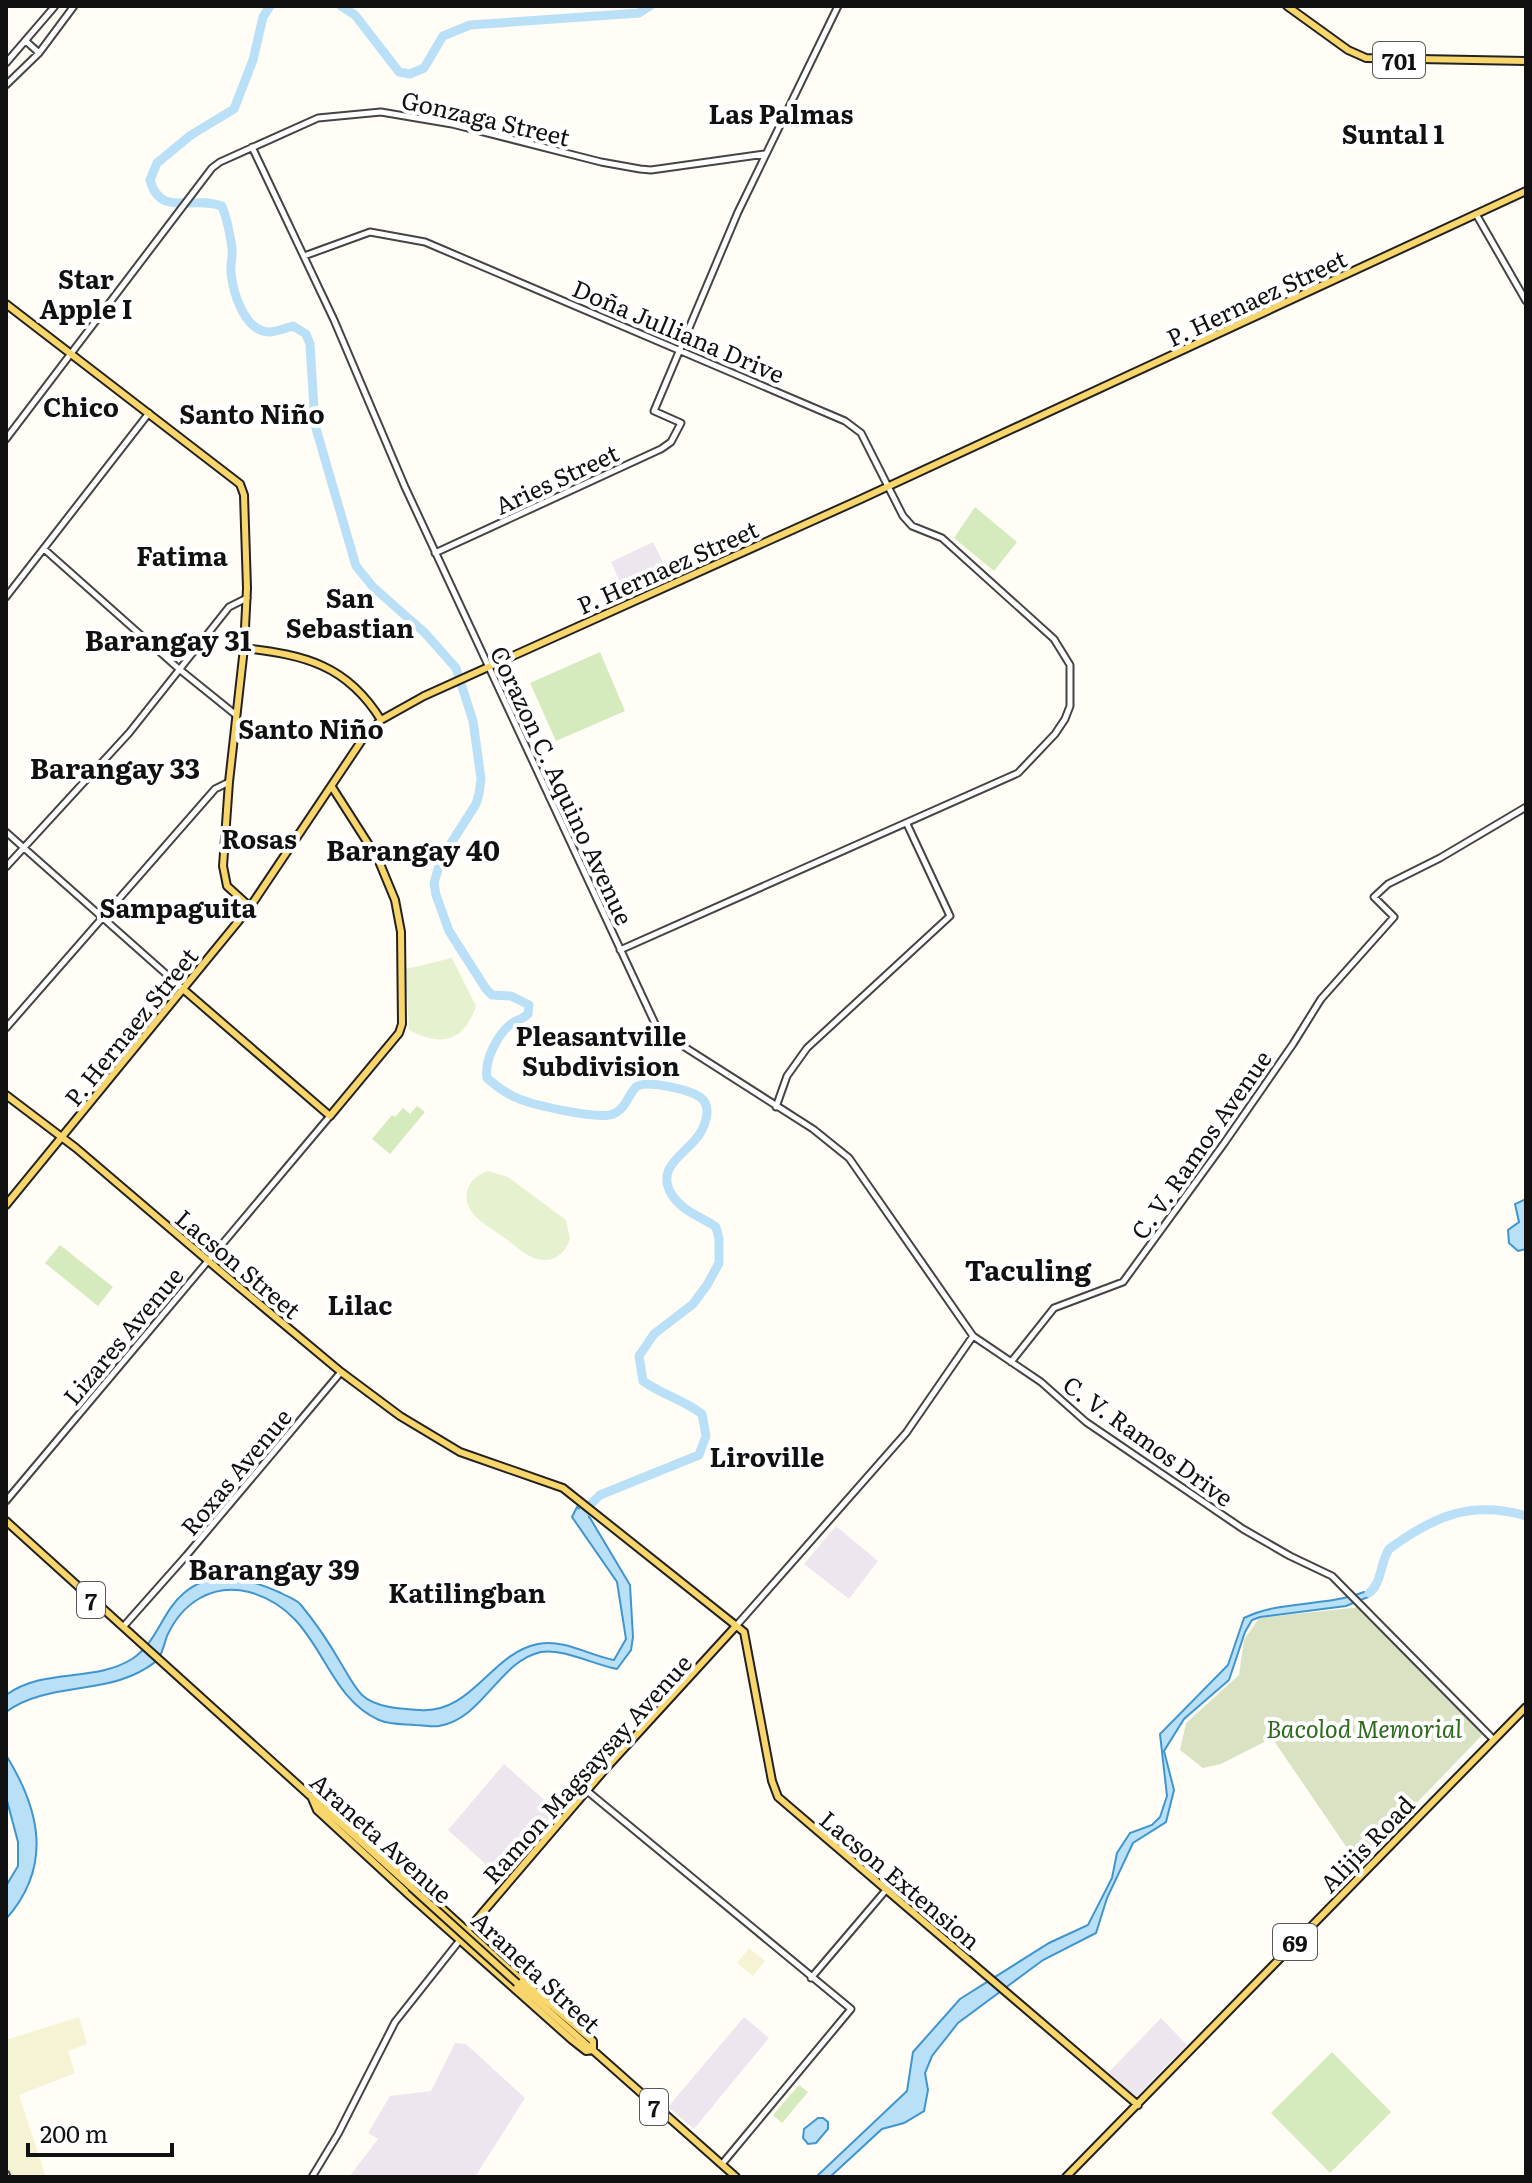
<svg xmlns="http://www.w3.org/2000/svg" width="1532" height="2183" font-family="Literata,serif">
<rect width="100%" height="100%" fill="#fffdf5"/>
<path fill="#eee6ef" d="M653,542L670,577L626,596L611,562Z
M836,1526L878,1561L849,1599L804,1564Z
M504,1764L560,1814L502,1879L448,1830Z
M744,2017L769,2038L694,2129L668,2107Z
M1161,2018L1187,2045L1136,2097L1108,2073Z
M455,2043L466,2044L525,2098L475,2177H349L378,2139L368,2133L390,2096L431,2091Z"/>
<path fill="#f6f3d4" d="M749,1948L765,1961L753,1976L737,1963Z
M79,2017L87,2044L68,2051L75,2073L19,2095L46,2177H6V2040Z"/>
<path fill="#d5ebbd" d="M975,507L1017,542L994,571L954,538Z
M600,652L625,711L556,741L530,683Z
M417,1106L425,1112L390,1154L372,1139L392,1115L395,1117L403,1108L410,1114Z
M60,1245L113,1287L98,1306L45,1263Z
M1332,2052L1391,2112L1330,2173L1271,2113Z
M799,2085L808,2092L782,2123L773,2115Z"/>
<path fill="#d9e3c4" d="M1361,1607L1485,1732L1358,1864L1272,1738L1221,1764L1203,1768L1180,1750L1186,1723L1239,1675L1244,1640L1259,1618Z"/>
<path fill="#e6f2cf" d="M452,958L476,1006C464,1042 441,1047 409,1030L406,969Z
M488,1171L508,1177L566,1220L570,1239C566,1251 557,1261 542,1260C529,1259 515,1246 505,1238C488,1226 457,1211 469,1186C473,1178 480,1174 488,1171Z"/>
<path fill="#b9e0f7" stroke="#3f96cf" stroke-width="2" d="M1526,1199V1249L1518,1251L1509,1243L1508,1230L1519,1222L1515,1204Z
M577,1507L590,1518L630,1585L633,1637L631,1650L617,1669C595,1665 562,1648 541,1652C499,1661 483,1719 439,1726C432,1727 423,1725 415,1725C403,1724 391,1725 379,1720C320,1694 323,1612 249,1592C212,1583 182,1603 167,1636C164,1644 163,1652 158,1659C153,1665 140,1672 133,1675C93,1693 42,1685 6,1712V1695C45,1667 93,1683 132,1659C157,1643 162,1611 184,1593C214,1568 250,1579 281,1593C288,1597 296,1599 301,1605C315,1622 328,1641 339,1660C346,1671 353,1686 362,1695C376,1708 402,1709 420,1710C472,1714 491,1653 538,1644C565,1639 588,1655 614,1660L626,1639L617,1582L572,1517Z
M1364,1592L1369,1593L1368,1597L1346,1606L1260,1617L1252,1620L1245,1632L1229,1680L1184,1719L1164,1751L1174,1790L1166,1822L1133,1843L1107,1898L1096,1933L1043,1960L958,2023L932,2056L925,2073L928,2090L924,2111L904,2123L882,2129L830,2177H816L907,2091L913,2052L960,1999L1049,1943L1088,1925L1112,1878L1117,1853L1130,1833L1152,1825L1160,1817L1167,1796L1160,1734L1228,1665L1244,1618C1281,1600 1325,1607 1364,1592Z
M6,1755C40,1810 53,1866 6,1919V1886L18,1866V1842L6,1797Z
M818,2118H823L828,2122V2129L816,2143L808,2144L803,2138L804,2129Z"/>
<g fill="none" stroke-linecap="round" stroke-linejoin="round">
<path stroke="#b9e0f7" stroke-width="9" d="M270,6L263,17L253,60L234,109L191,135L157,163L150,180C160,218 192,195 222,206C227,219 230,234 232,248C233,257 230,265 231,273C233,292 244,331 269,332C276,332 286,328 293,326L306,334L310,344L315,425L356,566L373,587L424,632L456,668L473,721L481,779L479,794L476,804L441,859L434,883L436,895L449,931L486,989L492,995L511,996L529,1005L528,1014C523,1019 517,1020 511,1024C497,1035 484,1061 487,1078C495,1085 507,1094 517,1098C533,1105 598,1120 613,1114C626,1109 627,1096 636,1087C646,1079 690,1090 700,1097C714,1107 704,1130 695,1140C680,1157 656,1170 672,1195C683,1212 700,1216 716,1227L719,1239V1263L707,1285L693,1304L654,1334L639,1356L643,1381C664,1396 681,1398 702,1414L706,1436L699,1455L600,1495L583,1512L584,1522
M341,6L355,15L399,72L410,74L424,68L443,36L470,25L639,13L650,6
M1369,1593C1382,1583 1380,1563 1389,1549C1434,1516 1471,1500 1526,1516"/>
<g stroke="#444" stroke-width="9">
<path id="minor" d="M27,42L39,53
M6,63L55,6
M6,85L39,53L74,6
M252,147L334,320L405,487L658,1030L813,1129L849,1158L973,1336L1041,1382L1086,1422L1243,1529L1290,1556L1332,1576L1493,1739
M1476,214L1526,301
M304,256L370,232L425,242L845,421L861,433L903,516L912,526L942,538L1054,639L1070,665V706L1065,719L1055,734L1018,773L620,950
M6,439L212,168L220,162L318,118L381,112L452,124L601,162L640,169L651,170L765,154
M44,549L179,669L236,715
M435,553L661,449L671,442L681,423L654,411L738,212L838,6
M6,597L149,413
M6,832L183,989
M6,867L129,733L229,607L247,598
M6,1028L215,789L229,782
M776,1107L787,1076L807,1048L950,916L907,824
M1011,1362L1054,1308L1123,1282L1225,1142L1293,1044L1321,999L1394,917L1374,897L1388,884L1440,858L1526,807
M6,1501L330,1116
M736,1626L906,1433L973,1336
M123,1627L186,1556L341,1372
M586,1790L851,2009L722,2164
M811,1978L886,1890
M6,2174L7,2177
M312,2177L338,2134L395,2022L460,1940"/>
</g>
<g stroke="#222" stroke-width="10">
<path id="major" d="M1287,6L1348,50L1366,58L1526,61
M6,304L240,484L244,495L247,588L244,648L229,782L223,866L227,886L250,907
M244,648C305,655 347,665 381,720
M183,989L330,1116L399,1033L402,1024L401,932L395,900L378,859L332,787
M6,1095L76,1148L226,1276L341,1372L400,1416L460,1452L563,1488L744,1632L772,1781L778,1797L1138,2105
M6,1205L250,907L362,740L381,720L424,696L861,499L1526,191
M6,1521L411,1887
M311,1796L322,1799L502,1963L593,2041V2050L586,2051L572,2040L409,1895L317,1810Z
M466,1932L607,1767L736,1626
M517,1983L736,2177
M1066,2177L1526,1707"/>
</g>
<use href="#minor" stroke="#fff" stroke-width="5"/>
<use href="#major" stroke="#f9d66b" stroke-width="6"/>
<g stroke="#222" stroke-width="10" stroke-linecap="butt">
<path id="major-bridge" d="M411,1887L517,1983"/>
</g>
<use href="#major-bridge" stroke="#f9d66b" stroke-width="6"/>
</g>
<g text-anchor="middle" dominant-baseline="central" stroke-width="8" stroke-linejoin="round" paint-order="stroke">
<g fill="#fff" stroke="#585858" stroke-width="2">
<rect x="1373" y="42" width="52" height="36" rx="6"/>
<rect x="77" y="1582" width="28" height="36" rx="6"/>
<rect x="1273" y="1924" width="44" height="36" rx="6"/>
<rect x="640" y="2089" width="28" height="36" rx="6"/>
</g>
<g font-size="22" font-weight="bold" fill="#111">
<text x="1399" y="60">701</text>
<text x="91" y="1600">7</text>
<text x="1295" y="1942">69</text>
<text x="654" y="2107">7</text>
</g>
<g font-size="24" fill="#111" stroke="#fff">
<text transform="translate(486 117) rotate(13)">Gonzaga Street</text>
<text transform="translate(1256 297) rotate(-25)">P. Hernaez Street</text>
<text transform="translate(679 330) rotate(23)">Doña Julliana Drive</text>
<text transform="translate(556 478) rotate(-25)">Aries Street</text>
<text transform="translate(667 566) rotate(-24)">P. Hernaez Street</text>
<text transform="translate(563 785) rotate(65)">Corazon C. Aquino Avenue</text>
<text transform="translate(130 1026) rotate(-51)">P. Hernaez Street</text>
<text transform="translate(1200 1144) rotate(-55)">C. V. Ramos Avenue</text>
<text transform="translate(239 1263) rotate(40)">Lacson Street</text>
<text transform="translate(122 1335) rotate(-50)">Lizares Avenue</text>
<text transform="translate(1149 1440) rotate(36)">C. V. Ramos Drive</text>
<text transform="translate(235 1471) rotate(-50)">Roxas Avenue</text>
<text transform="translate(586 1768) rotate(-48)">Ramon Magsaysay Avenue</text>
<text transform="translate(382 1837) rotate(42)">Araneta Avenue</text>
<text transform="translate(1366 1843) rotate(-46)">Alijis Road</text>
<text transform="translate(901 1879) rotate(40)">Lacson Extension</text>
<text transform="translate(537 1971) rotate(43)">Araneta Street</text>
</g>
<g font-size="24" font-style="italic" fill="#2f6b1f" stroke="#fff">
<text x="1364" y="1727">Bacolod Memorial</text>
</g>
<g font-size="26" font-weight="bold" fill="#111" stroke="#fff">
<text x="781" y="112">Las Palmas</text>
<text x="1393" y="132">Suntal 1</text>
<text x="86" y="277">Star<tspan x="86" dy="30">Apple I</tspan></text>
<text x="81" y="405">Chico</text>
<text x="252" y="412">Santo Niño</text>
<text x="182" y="554">Fatima</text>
<text x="350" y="596">San<tspan x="350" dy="30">Sebastian</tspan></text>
<text x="311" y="727">Santo Niño</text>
<text x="259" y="837">Rosas</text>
<text x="178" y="906">Sampaguita</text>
<text x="601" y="1034">Pleasantville<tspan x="601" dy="30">Subdivision</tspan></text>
<text x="360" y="1303">Lilac</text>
<text x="767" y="1455">Liroville</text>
<text x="467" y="1591">Katilingban</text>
</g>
<g font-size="28" font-weight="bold" fill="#111" stroke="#fff">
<text x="168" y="639">Barangay 31</text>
<text x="115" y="767">Barangay 33</text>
<text x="413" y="849">Barangay 40</text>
<text x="1028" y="1269">Taculing</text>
<text x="274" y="1568">Barangay 39</text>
</g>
</g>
<rect width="1532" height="2183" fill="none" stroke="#111111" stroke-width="16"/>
<path d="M28 2143v12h144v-12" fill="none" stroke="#111111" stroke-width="4"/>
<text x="40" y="2143" font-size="24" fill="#111111" stroke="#ffffff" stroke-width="6" paint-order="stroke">200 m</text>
</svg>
